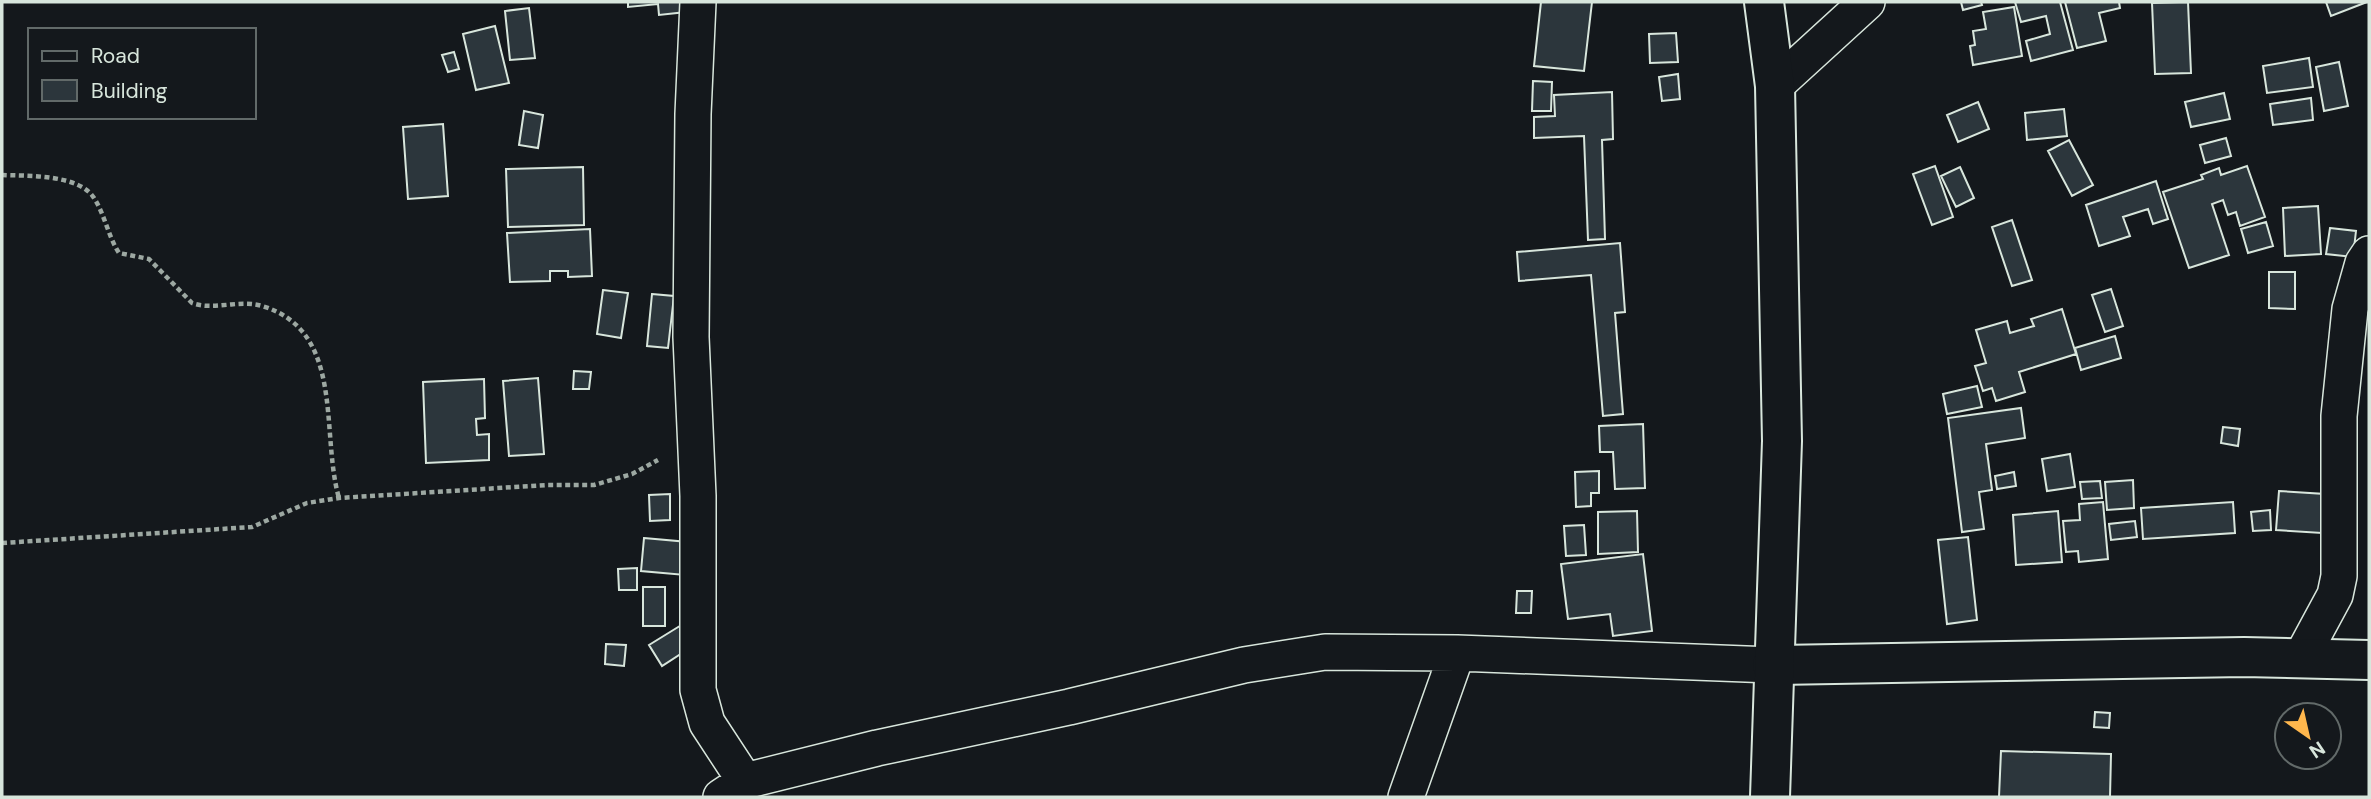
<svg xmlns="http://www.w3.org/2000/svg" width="2371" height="799" font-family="'DM Sans',sans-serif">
<rect width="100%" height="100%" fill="#14181c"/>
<path fill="#2c363c" stroke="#d8e6dc" stroke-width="2" d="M628,2H685L686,12L659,15L658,4L628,7Z
M1541,2H1592L1584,71L1534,66Z
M1961,2H1981L1982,5L1963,10Z
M2015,2H2060L2073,50L2031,61L2026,41L2050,34L2046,16L2021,22Z
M2065,2H2119L2120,8L2099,13L2106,41L2077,48Z
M2188,2L2191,73L2155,74L2152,3Z
M2326,2H2367L2331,16Z
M2014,7L2022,56L1973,65L1970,46L1975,45L1973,31L1986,29L1983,12Z
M529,8L535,58L510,60L505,11Z
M495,26L509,83L476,90L463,34Z
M1676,33L1678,62L1650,63L1649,34Z
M454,52L459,69L448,72L442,55Z
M2309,58L2313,87L2267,93L2263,66Z
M2339,62L2348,106L2324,111L2316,67Z
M1678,74L1680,99L1662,101L1659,77Z
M1533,81L1552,82L1551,111H1532Z
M1612,92L1613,139L1602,140L1605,239L1588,240L1584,136L1534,138V117L1555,116L1554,95Z
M2224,93L2230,119L2191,127L2185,102Z
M2311,98L2313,120L2273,125L2270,104Z
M1978,102L1989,129L1958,142L1947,115Z
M2064,109L2067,136L2027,140L2025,113Z
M524,111L543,115L538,148L519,145Z
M443,124L448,196L408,199L403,127Z
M2226,138L2231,156L2205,163L2200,145Z
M2069,140L2093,185L2072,196L2048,151Z
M1935,166L1953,217L1932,225L1913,174Z
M2247,166L2265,217L2240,226L2236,212L2228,215L2223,200L2212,204L2229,255L2189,268L2163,192L2203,179L2201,175L2219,168L2221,175Z
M583,167L584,225L508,227L506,169Z
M1960,167L1974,198L1956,207L1941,176Z
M2156,181L2168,219L2153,224L2148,209L2123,217L2130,236L2099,246L2086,205Z
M2318,206L2321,254L2285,256L2283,208Z
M2012,220L2032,280L2012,286L1992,227Z
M2266,222L2273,246L2248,253L2241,229Z
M2330,228L2356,231L2353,257L2326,254Z
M590,229L592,276L568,277V271H550V281L510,282L507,233Z
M1620,243L1625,312L1615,313L1623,414L1603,416L1591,275L1519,281L1517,252Z
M2269,272H2295V309L2269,308Z
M2111,289L2123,326L2105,332L2092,295Z
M603,290L628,293L621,338L597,334Z
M652,294L674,296L668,348L647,346Z
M2062,309L2076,354L2019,372L2025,392L1996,401L1992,388L1983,391L1975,366L1986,363L1976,330L2007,321L2010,333L2034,326L2031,319Z
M2115,336L2121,358L2081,370L2075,348Z
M574,371L591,372L589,389H573Z
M538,378L544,454L509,456L503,381Z
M484,379L485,418L476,419L477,435L489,434V460L426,463L423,382Z
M1977,386L1982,407L1947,414L1943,394Z
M2021,408L2025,438L1986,444L1992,490L1979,492L1984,529L1962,532L1948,418Z
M1643,424L1645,488L1615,489L1613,452H1600L1599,426Z
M2223,427L2240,429L2238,446L2221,443Z
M2070,454L2075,487L2047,491L2042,459Z
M1599,471V493H1591V506L1576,507L1575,472Z
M2014,472L2016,486L1997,489L1995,476Z
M2133,480L2134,508L2107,510L2105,482Z
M2100,481L2102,498L2082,499L2080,482Z
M2279,491L2325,494L2322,533L2276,530Z
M670,494V520L650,521L649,495Z
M2103,502L2108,559L2079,562L2078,551L2066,552L2063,521L2080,520L2079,504Z
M2233,502L2235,533L2143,539L2141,508Z
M2270,510L2271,530L2253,531L2251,512Z
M1637,511L1638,552L1598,554V512Z
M2058,511L2062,562L2016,565L2013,515Z
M2135,521L2137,537L2111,540L2109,524Z
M1584,525L1586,555L1566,556L1564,526Z
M1968,537L1977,620L1947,624L1938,540Z
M644,538L688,542L685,575L641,571Z
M1643,554L1652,631L1613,636L1610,614L1568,619L1561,564Z
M637,568V590H619L618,569Z
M643,587H665V626H643Z
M1517,591H1532L1531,613H1516Z
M683,624L696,644L662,666L649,645Z
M606,644L626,645L624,666L605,664Z
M2095,712L2110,713L2109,728L2094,727Z
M2001,751L2111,754L2110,797H1999Z"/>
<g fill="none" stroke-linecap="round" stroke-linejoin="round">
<g stroke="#d8e6dc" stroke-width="38">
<path id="street" d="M698,2L693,114L691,337L698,496V690L707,723L745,781
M1775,86L1867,2
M2301,658L2335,595L2339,576V416L2350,309L2363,263L2369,254
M721,797L745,781L877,748L1069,707L1244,665L1325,652L1457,653L1772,665
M1406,797L1457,653"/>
</g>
<g stroke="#d8e6dc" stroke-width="42">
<path id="secondary" d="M1772,665L2244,657L2369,660"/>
</g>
<g stroke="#d8e6dc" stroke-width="42">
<path id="highway" d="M1764,2L1775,86L1782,441L1770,797"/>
</g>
<path stroke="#9da8a2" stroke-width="4.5" stroke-dasharray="5 3.5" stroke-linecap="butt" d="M2,175C27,176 79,174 94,198C105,215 108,236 119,253L149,259L192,303C214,311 239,299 262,306C346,331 320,433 339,498
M2,543L252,527L307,503L339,498L547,485H594L632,474L658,460"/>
<use href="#street" stroke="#14181c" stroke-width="35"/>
<use href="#secondary" stroke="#14181c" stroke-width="38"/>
<use href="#highway" stroke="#14181c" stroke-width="38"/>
</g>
<rect width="2371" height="799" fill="none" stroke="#d8e6dc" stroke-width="7"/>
<rect x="28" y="28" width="228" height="91" fill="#14181c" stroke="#626a69" stroke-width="2"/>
<rect x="42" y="51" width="35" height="10" fill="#14181c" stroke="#626a69" stroke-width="2"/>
<text x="91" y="63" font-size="21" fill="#d8e6dc">Road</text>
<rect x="42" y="80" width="35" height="21" fill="#2c363c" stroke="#626a69" stroke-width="2"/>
<text x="91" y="98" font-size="21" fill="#d8e6dc">Building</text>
<g transform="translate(2308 736) rotate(146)"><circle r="33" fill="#14181c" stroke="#626a69" stroke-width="2"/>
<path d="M0-5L12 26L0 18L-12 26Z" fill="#ffb74d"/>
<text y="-10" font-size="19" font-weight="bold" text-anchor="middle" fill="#d8e6dc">N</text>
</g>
</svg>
